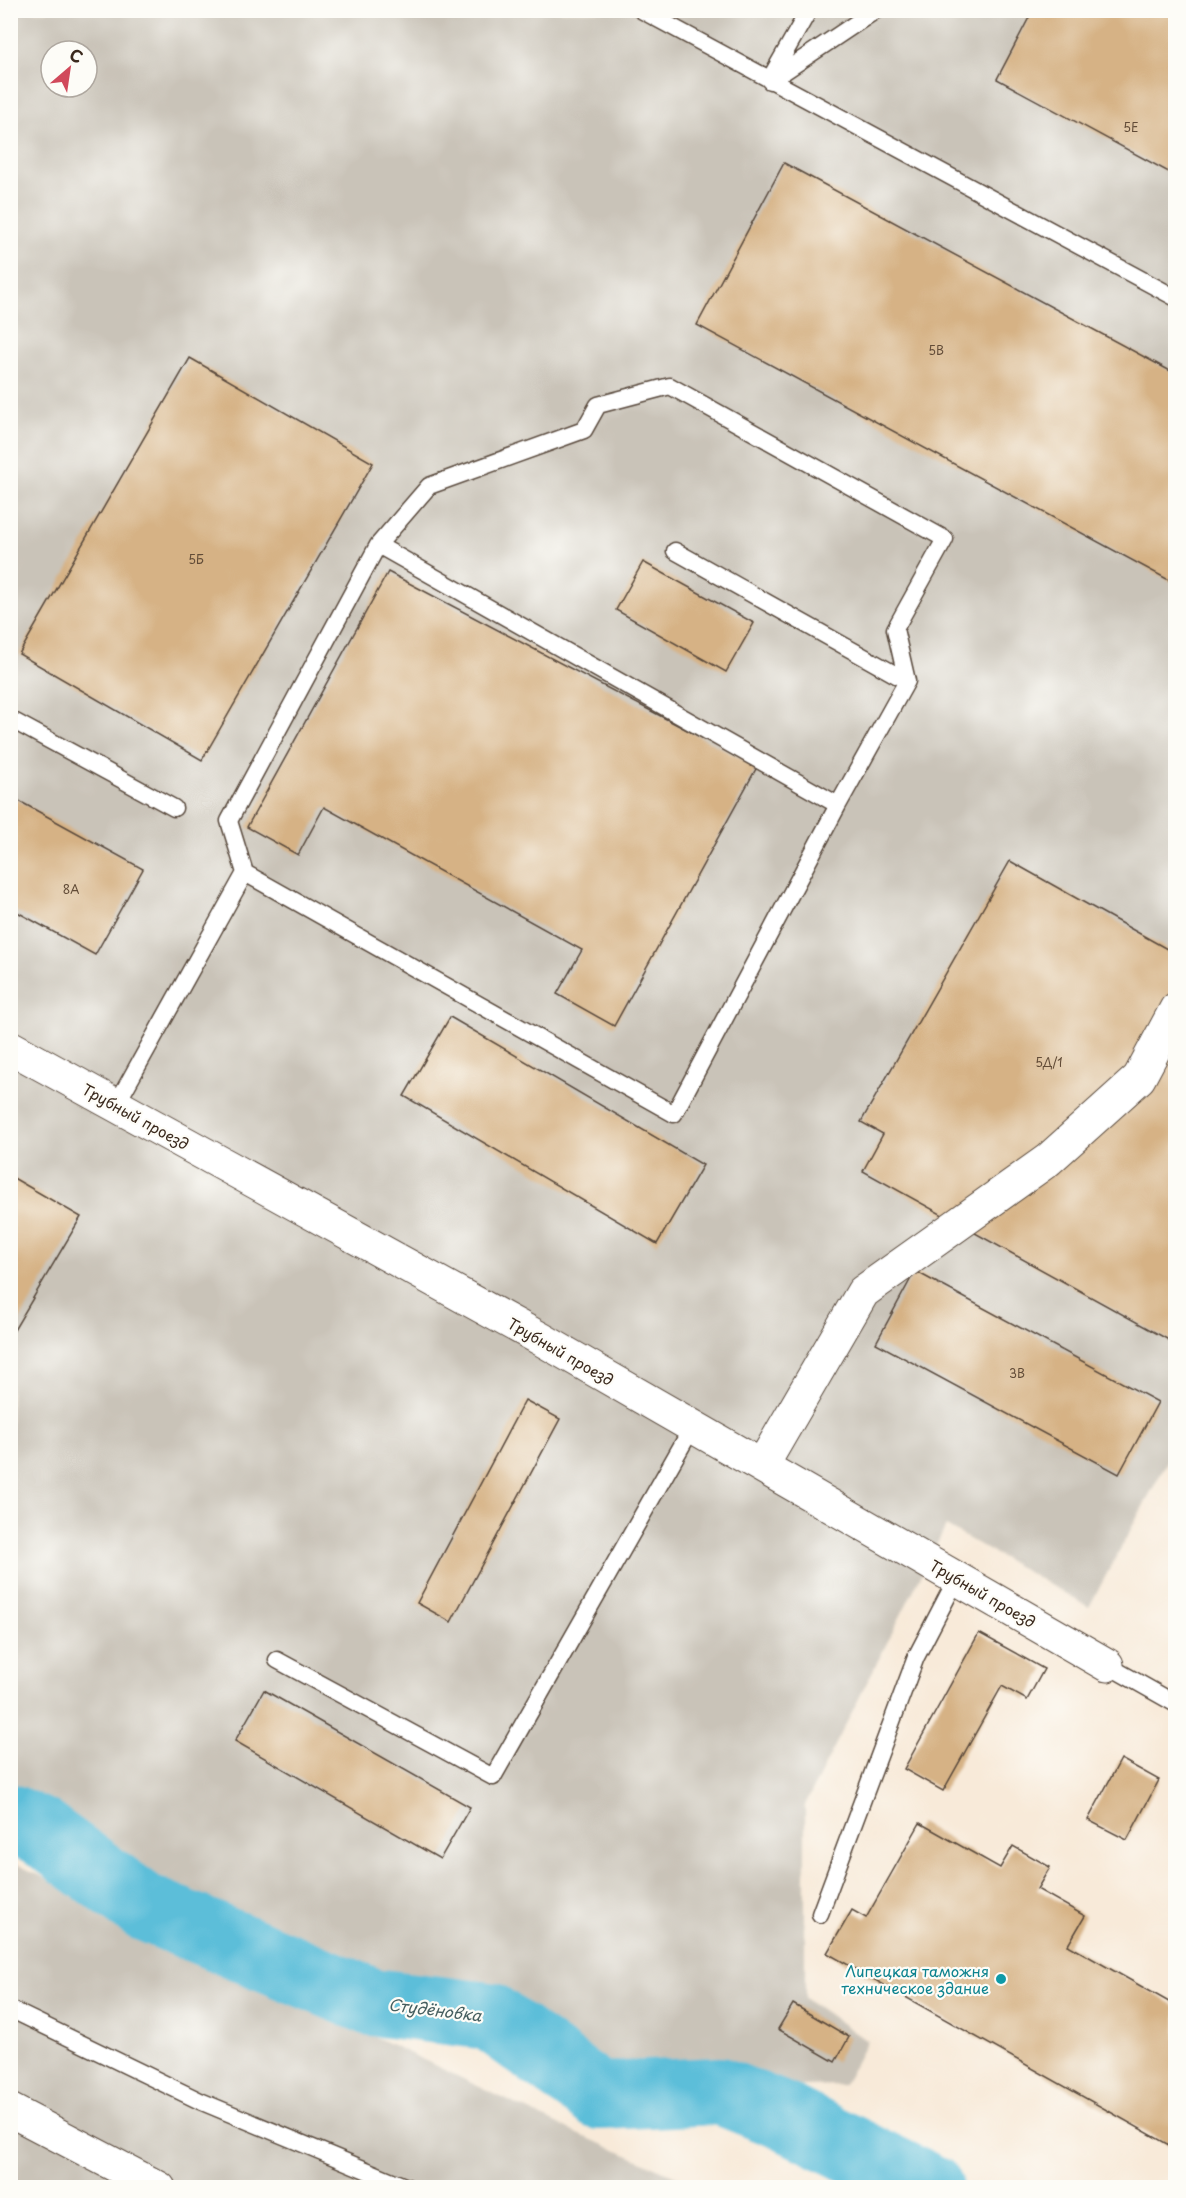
<svg xmlns="http://www.w3.org/2000/svg" width="1186" height="2198" font-family="'Playpen Sans',sans-serif">
<rect width="100%" height="100%" fill="#fdfcf7"/>
<filter id="ink" filterUnits="userSpaceOnUse"><feTurbulence type="fractalNoise" baseFrequency=".0167" numOctaves="2"/><feDisplacementMap in="SourceGraphic" scale="12" xChannelSelector="R" yChannelSelector="G"/><feConvolveMatrix kernelMatrix="1 2 1 2 8 2 1 2 1" color-interpolation-filters="sRGB"/></filter>
<filter id="wash" filterUnits="userSpaceOnUse"><feTurbulence type="fractalNoise" baseFrequency=".008" numOctaves="4" result="noise"/><feDisplacementMap in="SourceGraphic" scale="24" xChannelSelector="R" yChannelSelector="G"/><feGaussianBlur stdDeviation="1.35" result="paint"/><feColorMatrix in="noise" values="0 0 0 0 0 0 0 0 0 0 0 0 0 0 0 0 0 1.4 0 .05"/><feComposite in="paint" operator="in"/></filter>
<g filter="url(#wash)">
<rect width="100%" height="100%" fill="#f8ead9"/>
<path fill="#c9c3b8" fill-rule="evenodd" d="M10,11H1175V1447L1089,1607L946,1526L805,1805V1998L867,2041L844,2085L604,2091L498,2014L374,1999L146,1904L65,1841L11,1815ZM51,51H87V87H51Z
M10,1861L569,2130L701,2187H11Z"/>
<path fill="#5bbed9" stroke="#4b747c" stroke-width="1.5" d="M784,2094L863,2155L957,2187H848L819,2162L775,2135Z"/>
<g fill="none" stroke-linecap="round" stroke-linejoin="round">
<path stroke="#5bbed9" stroke-width="68" d="M10,1818L41,1832L144,1907L372,2002L489,2016L599,2096L720,2091L783,2116L930,2188"/>
</g>
<g id="blocks">
<path fill="#d6b285" d="M1033,10H1176V176L997,79Z
M784,163L1176,374V584L697,325Z
M190,358L373,463L202,760L19,654Z
M643,562L754,623L726,672L616,610Z
M388,572L757,767L614,1026L557,994L582,950L324,807L298,855L247,827Z
M10,796L143,869L95,955L10,908Z
M1010,861L1176,954V1344L863,1171L883,1134L861,1122Z
M450,1017L703,1165L657,1244L404,1096Z
M10,1176L81,1217L10,1337Z
M915,1271L1158,1402L1119,1474L876,1343Z
M525,1400L560,1419L451,1622L417,1603Z
M979,1633L1044,1669L1027,1700L1002,1686L943,1791L904,1769Z
M264,1690L470,1807L440,1859L235,1741Z
M1121,1759L1159,1780L1127,1840L1088,1820Z
M920,1823L1000,1868L1013,1846L1050,1867L1037,1889L1085,1916L1068,1945L1176,2006V2149L827,1953L852,1910L866,1918Z
M793,2004L849,2037L835,2062L778,2029Z"/>
</g>
</g>
<g filter="url(#ink)">
<use href="#blocks" fill-opacity="0" stroke="#57473a" stroke-width="1.5"/>
<g fill="none" stroke-linecap="round" stroke-linejoin="round">
<g stroke="#57473a" stroke-width="19">
<path id="lane" d="M641,10L1176,298
M771,77L809,10
M770,81L876,10
M378,545L429,486L584,430L598,405L670,386L945,539L895,629L907,681L838,805
M675,551L907,681
M10,719L174,808
M116,1105L245,873L229,821L378,545L838,805L674,1114L245,873
M277,1660L493,1777L693,1426
M1107,1665L1176,1704
M820,1914L916,1657L957,1578
M10,2009L200,2101L409,2188"/>
</g>
<g stroke="#57473a" stroke-width="35">
<path id="street" d="M10,1047L541,1339L1107,1665
M762,1466L863,1292L1048,1160L1139,1078L1176,1009
M10,2110L159,2188"/>
</g>
<use href="#lane" stroke="#fff" stroke-width="16"/>
<use href="#street" stroke="#fff" stroke-width="33"/>
</g>
</g>
<circle fill="#0f9aa8" stroke="#fdfcf7" stroke-width="2" cx="1001" cy="1979" r="6"/>
<g text-anchor="middle" dominant-baseline="central" stroke-width="4.5" stroke-linejoin="round" paint-order="stroke">
<g font-size="12" fill="#624c38">
<text x="1131" y="127">5Е</text>
<text x="936" y="350">5В</text>
<text x="196" y="559">5Б</text>
<text x="71" y="889">8А</text>
<text x="1049" y="1062">5Д/1</text>
<text x="1017" y="1373">3В</text>
</g>
<g font-size="15" fill="#3b2a1e" stroke="#fdfcf7">
<text transform="translate(136 1116) rotate(29)">Трубный проезд</text>
<text transform="translate(561 1351) rotate(30)">Трубный проезд</text>
<text transform="translate(983 1593) rotate(30)">Трубный проезд</text>
</g>
<g font-size="15" fill="#0d838f" stroke="#fdfcf7" text-anchor="end">
<text x="989" y="1970">Липецкая таможня<tspan x="989" dy="17">техническое здание</tspan></text>
</g>
<g font-size="16" font-style="italic" fill="#465e5f" stroke="#fdfcf7">
<text transform="translate(435 2009) rotate(7)">Студёновка</text>
</g>
</g>
<rect width="1186" height="2198" fill="none" stroke="#fdfcf7" stroke-width="36"/>
<g transform="translate(69 69) rotate(29)"><circle r="28" fill="#fdfcf7" stroke="#afa8a0" stroke-width="1.5"/>
<path d="M0-4.5L10 22L0 15L-10 22Z" fill="#d1495b"/>
<text y="-9" font-size="16" font-weight="bold" text-anchor="middle" fill="#3b2a1e">С</text>
</g>
</svg>
